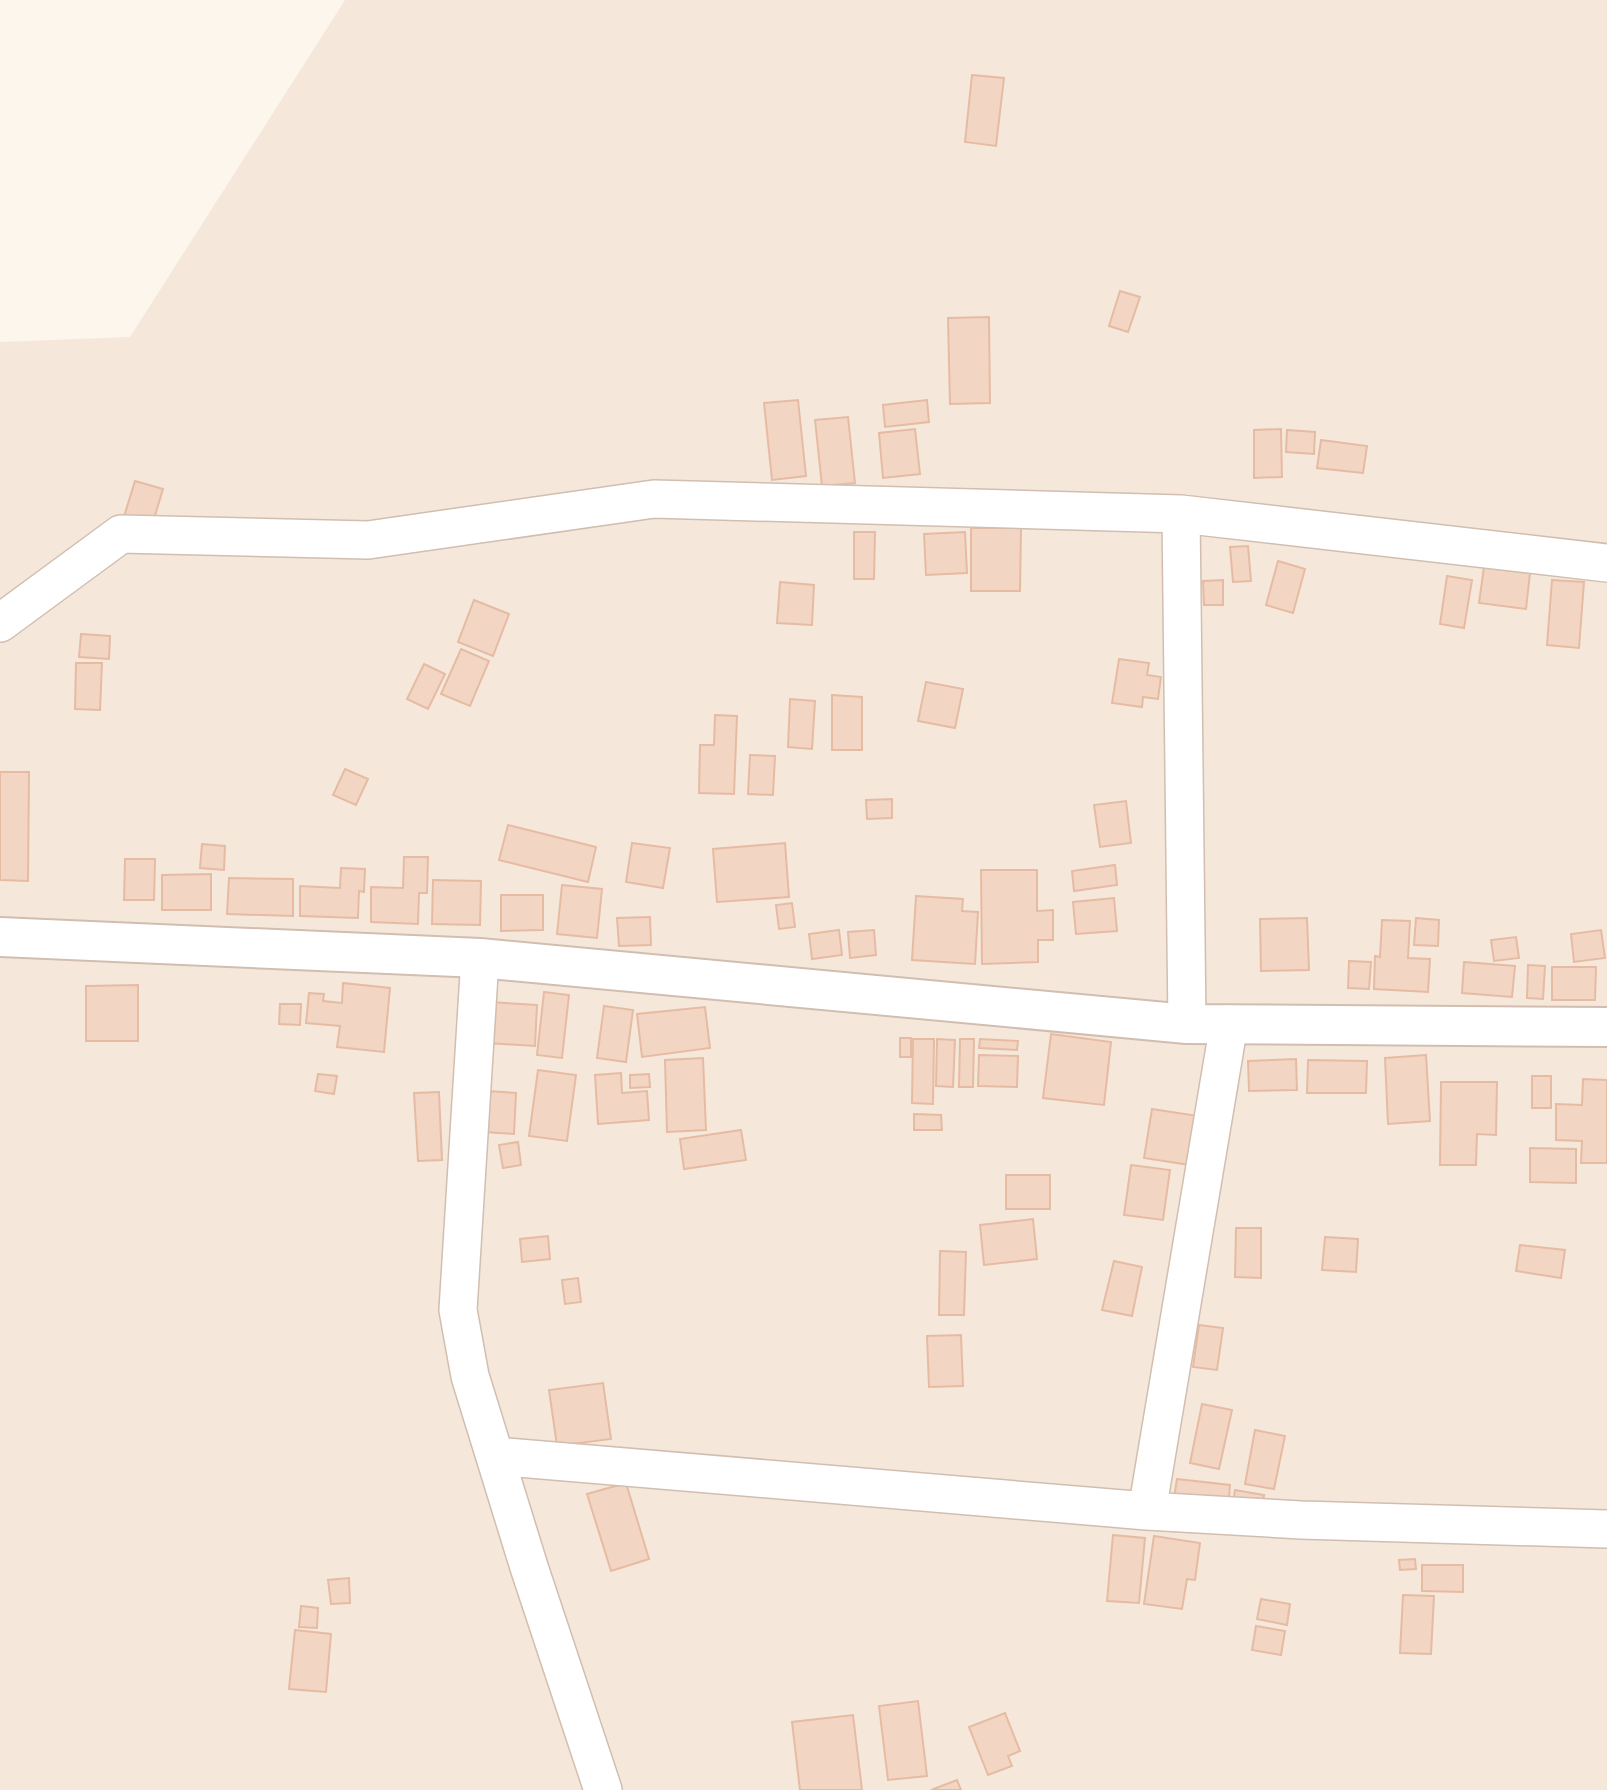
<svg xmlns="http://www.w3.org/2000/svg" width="1607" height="1790" font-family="Overpass,sans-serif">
<rect width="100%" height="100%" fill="#fdf6ec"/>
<path fill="#f5e8da" d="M345,0H1607V1790H0V342L130,337Z"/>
<path fill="#f3d5c3" stroke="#e6bba3" stroke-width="2" d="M972,75L1004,78L996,146L965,142Z
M1120,291L1140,297L1128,332L1109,326Z
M989,317L990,403L950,404L948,318Z
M798,400L806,476L772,480L764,403Z
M927,400L929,422L885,427L883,405Z
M848,417L855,483L822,486L815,420Z
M915,429L920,474L883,478L879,433Z
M1281,429L1282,477L1254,478V430Z
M1287,430L1315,432L1314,454L1286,452Z
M1321,440L1367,446L1363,473L1317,468Z
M135,481L163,489L150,532L122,523Z
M971,528H1021L1020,591H971Z
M854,532H875L874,579H854Z
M965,532L967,573L926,575L924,534Z
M1248,546L1251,581L1233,582L1230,547Z
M1278,561L1305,569L1293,613L1266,605Z
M1484,567L1530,573L1526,609L1479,603Z
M1447,576L1472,580L1464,628L1440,624Z
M1223,580V605H1204L1203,581Z
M1552,580L1584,582L1579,648L1547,645Z
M780,582L814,585L812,625L777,623Z
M474,600L509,614L493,656L458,642Z
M81,634L110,636L109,659L79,657Z
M461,649L489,661L470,706L441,694Z
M1119,659L1149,663L1147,675L1161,677L1158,699L1143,697L1142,707L1112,703Z
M76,663H102L100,710L75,709Z
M424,664L445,674L428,709L407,699Z
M926,682L963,689L955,728L918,721Z
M832,695L862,697V750H832Z
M790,699L815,701L812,749L788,747Z
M715,715L737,716L734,794L699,793L700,745H714Z
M750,755L775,756L773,795L748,794Z
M345,769L368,779L356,805L333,795Z
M0,772H29L28,881L0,880Z
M892,799V818L867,819L866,800Z
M1126,801L1131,843L1100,847L1094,805Z
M508,825L596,847L588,882L499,860Z
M632,843L670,848L663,888L626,882Z
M785,843L789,897L717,902L713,849Z
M202,844L225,846L224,870L200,868Z
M404,857H428L427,893H419L418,924L371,922V887L403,888Z
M125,859H155L154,900H124Z
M1115,865L1117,885L1074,891L1072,871Z
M341,868L365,869L364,892L359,891L358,918L300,916V886L340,888Z
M981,870H1037V911L1053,910V940H1038V962L982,964Z
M211,874V910H162V875Z
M229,878L293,879V916L227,914Z
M433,880L481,881L480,925L432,924Z
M562,885L602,889L597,938L557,934Z
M501,895H543V930L501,931Z
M916,896L963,899L962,911L978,912L975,964L912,960Z
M1114,898L1117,931L1076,934L1073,902Z
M792,903L795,927L779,929L776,905Z
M650,917L651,945L619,946L617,918Z
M1307,918L1309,970L1261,971L1260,919Z
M1416,918L1439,920L1438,946L1414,945Z
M1382,920L1410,921L1408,958L1430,959L1428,992L1374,989L1375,956L1380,957Z
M839,930L842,955L812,959L809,934Z
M874,930L876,955L850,958L848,932Z
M1601,930L1605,958L1574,962L1571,934Z
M1516,937L1519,958L1494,961L1491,940Z
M1349,961L1371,962L1369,989L1348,988Z
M1464,962L1515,966L1512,997L1462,993Z
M1528,965L1545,966L1543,999L1527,998Z
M1552,967H1596L1595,1000H1552Z
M343,983L390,988L384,1052L337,1047L340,1026L306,1023L309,993L324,994L323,1001L342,1003Z
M138,985V1041H86V986Z
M544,992L569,995L562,1058L537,1055Z
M490,1002L537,1005L535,1046L487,1043Z
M280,1004H301L300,1025L279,1024Z
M604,1006L633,1010L626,1062L597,1058Z
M705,1007L710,1048L642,1057L637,1014Z
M1051,1034L1111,1042L1104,1105L1043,1098Z
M900,1038H911V1057H900Z
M913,1039H934L933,1104L912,1103Z
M937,1039L955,1040L953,1087L936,1086Z
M960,1039H974L973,1087H959Z
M980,1039L1018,1041L1017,1050L979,1048Z
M979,1055L1018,1056L1017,1087L978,1086Z
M1426,1055L1430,1121L1388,1124L1385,1058Z
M703,1058L706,1130L667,1132L665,1060Z
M1296,1059L1297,1090L1249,1091L1248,1061Z
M1308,1060L1367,1061L1366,1093H1307Z
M538,1070L576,1075L567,1141L529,1136Z
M621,1073L622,1093L647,1091L649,1120L598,1124L595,1075Z
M318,1074L337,1076L334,1094L315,1091Z
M649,1074L650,1087L630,1088V1075Z
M1532,1076H1551V1108H1532Z
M1583,1079L1607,1080V1163H1581L1582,1141L1556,1140V1104L1582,1105Z
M1441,1082H1497L1496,1135L1477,1134L1476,1165H1440Z
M487,1091L516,1093L514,1134L485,1132Z
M439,1092L442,1160L418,1161L414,1093Z
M1152,1109L1198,1116L1190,1165L1144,1158Z
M914,1114L941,1115L942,1130H914Z
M741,1130L746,1160L684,1169L680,1139Z
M518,1142L521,1165L503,1168L499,1145Z
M1530,1148L1576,1149V1183L1530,1182Z
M1131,1165L1170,1170L1163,1220L1124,1215Z
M1006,1175H1050V1209H1006Z
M1033,1219L1037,1259L984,1265L980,1225Z
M1236,1228H1261V1278L1235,1277Z
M548,1236L550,1259L522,1262L520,1239Z
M1325,1237L1358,1239L1356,1272L1322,1270Z
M1520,1245L1565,1250L1561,1278L1516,1271Z
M940,1251L966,1252L964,1315H939Z
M1114,1261L1142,1267L1132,1316L1102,1310Z
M578,1278L581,1302L565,1304L562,1280Z
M1199,1325L1223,1328L1217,1370L1193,1367Z
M961,1335L963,1386L929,1387L927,1336Z
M603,1383L611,1439L557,1446L549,1390Z
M1202,1404L1232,1410L1219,1469L1190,1463Z
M1255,1430L1285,1436L1274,1489L1245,1484Z
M1177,1479L1230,1485L1228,1510L1173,1504Z
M626,1483L649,1559L611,1571L587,1494Z
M1235,1490L1264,1495L1261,1514L1232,1510Z
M1113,1535L1145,1538L1139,1603L1107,1601Z
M1154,1536L1200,1543L1195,1580L1187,1579L1182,1609L1144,1604Z
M1415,1559L1416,1569L1400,1570L1399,1560Z
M1422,1565H1463V1592L1422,1591Z
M349,1578L350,1603L331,1604L328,1580Z
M1403,1595L1434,1596L1431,1654L1400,1653Z
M1261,1599L1290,1604L1287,1625L1257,1619Z
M301,1606L318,1608L317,1628L299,1627Z
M1256,1626L1285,1631L1281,1655L1252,1650Z
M295,1630L331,1634L326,1692L289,1689Z
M918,1701L927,1776L888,1780L879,1706Z
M1005,1713L1020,1751L1008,1756L1012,1766L988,1775L969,1727Z
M853,1715L862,1790H800L792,1722Z
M957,1780L961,1790H931Z"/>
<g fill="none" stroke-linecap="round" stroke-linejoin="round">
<g stroke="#d1beb0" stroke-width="40">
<path id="minor" d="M1181,514L1187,1024
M0,623L121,534L368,540L654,499L1181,514L1607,563
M480,958L458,1310L470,1376L529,1567L603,1790
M495,1456L1147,1511L1301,1520L1607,1529
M1147,1511L1229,1024"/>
</g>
<g stroke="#d1beb0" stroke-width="42">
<path id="tertiary" d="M0,937L480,958L1187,1024L1607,1027"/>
</g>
<use href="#minor" stroke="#fff" stroke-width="37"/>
<use href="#tertiary" stroke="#fff" stroke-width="38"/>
</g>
</svg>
